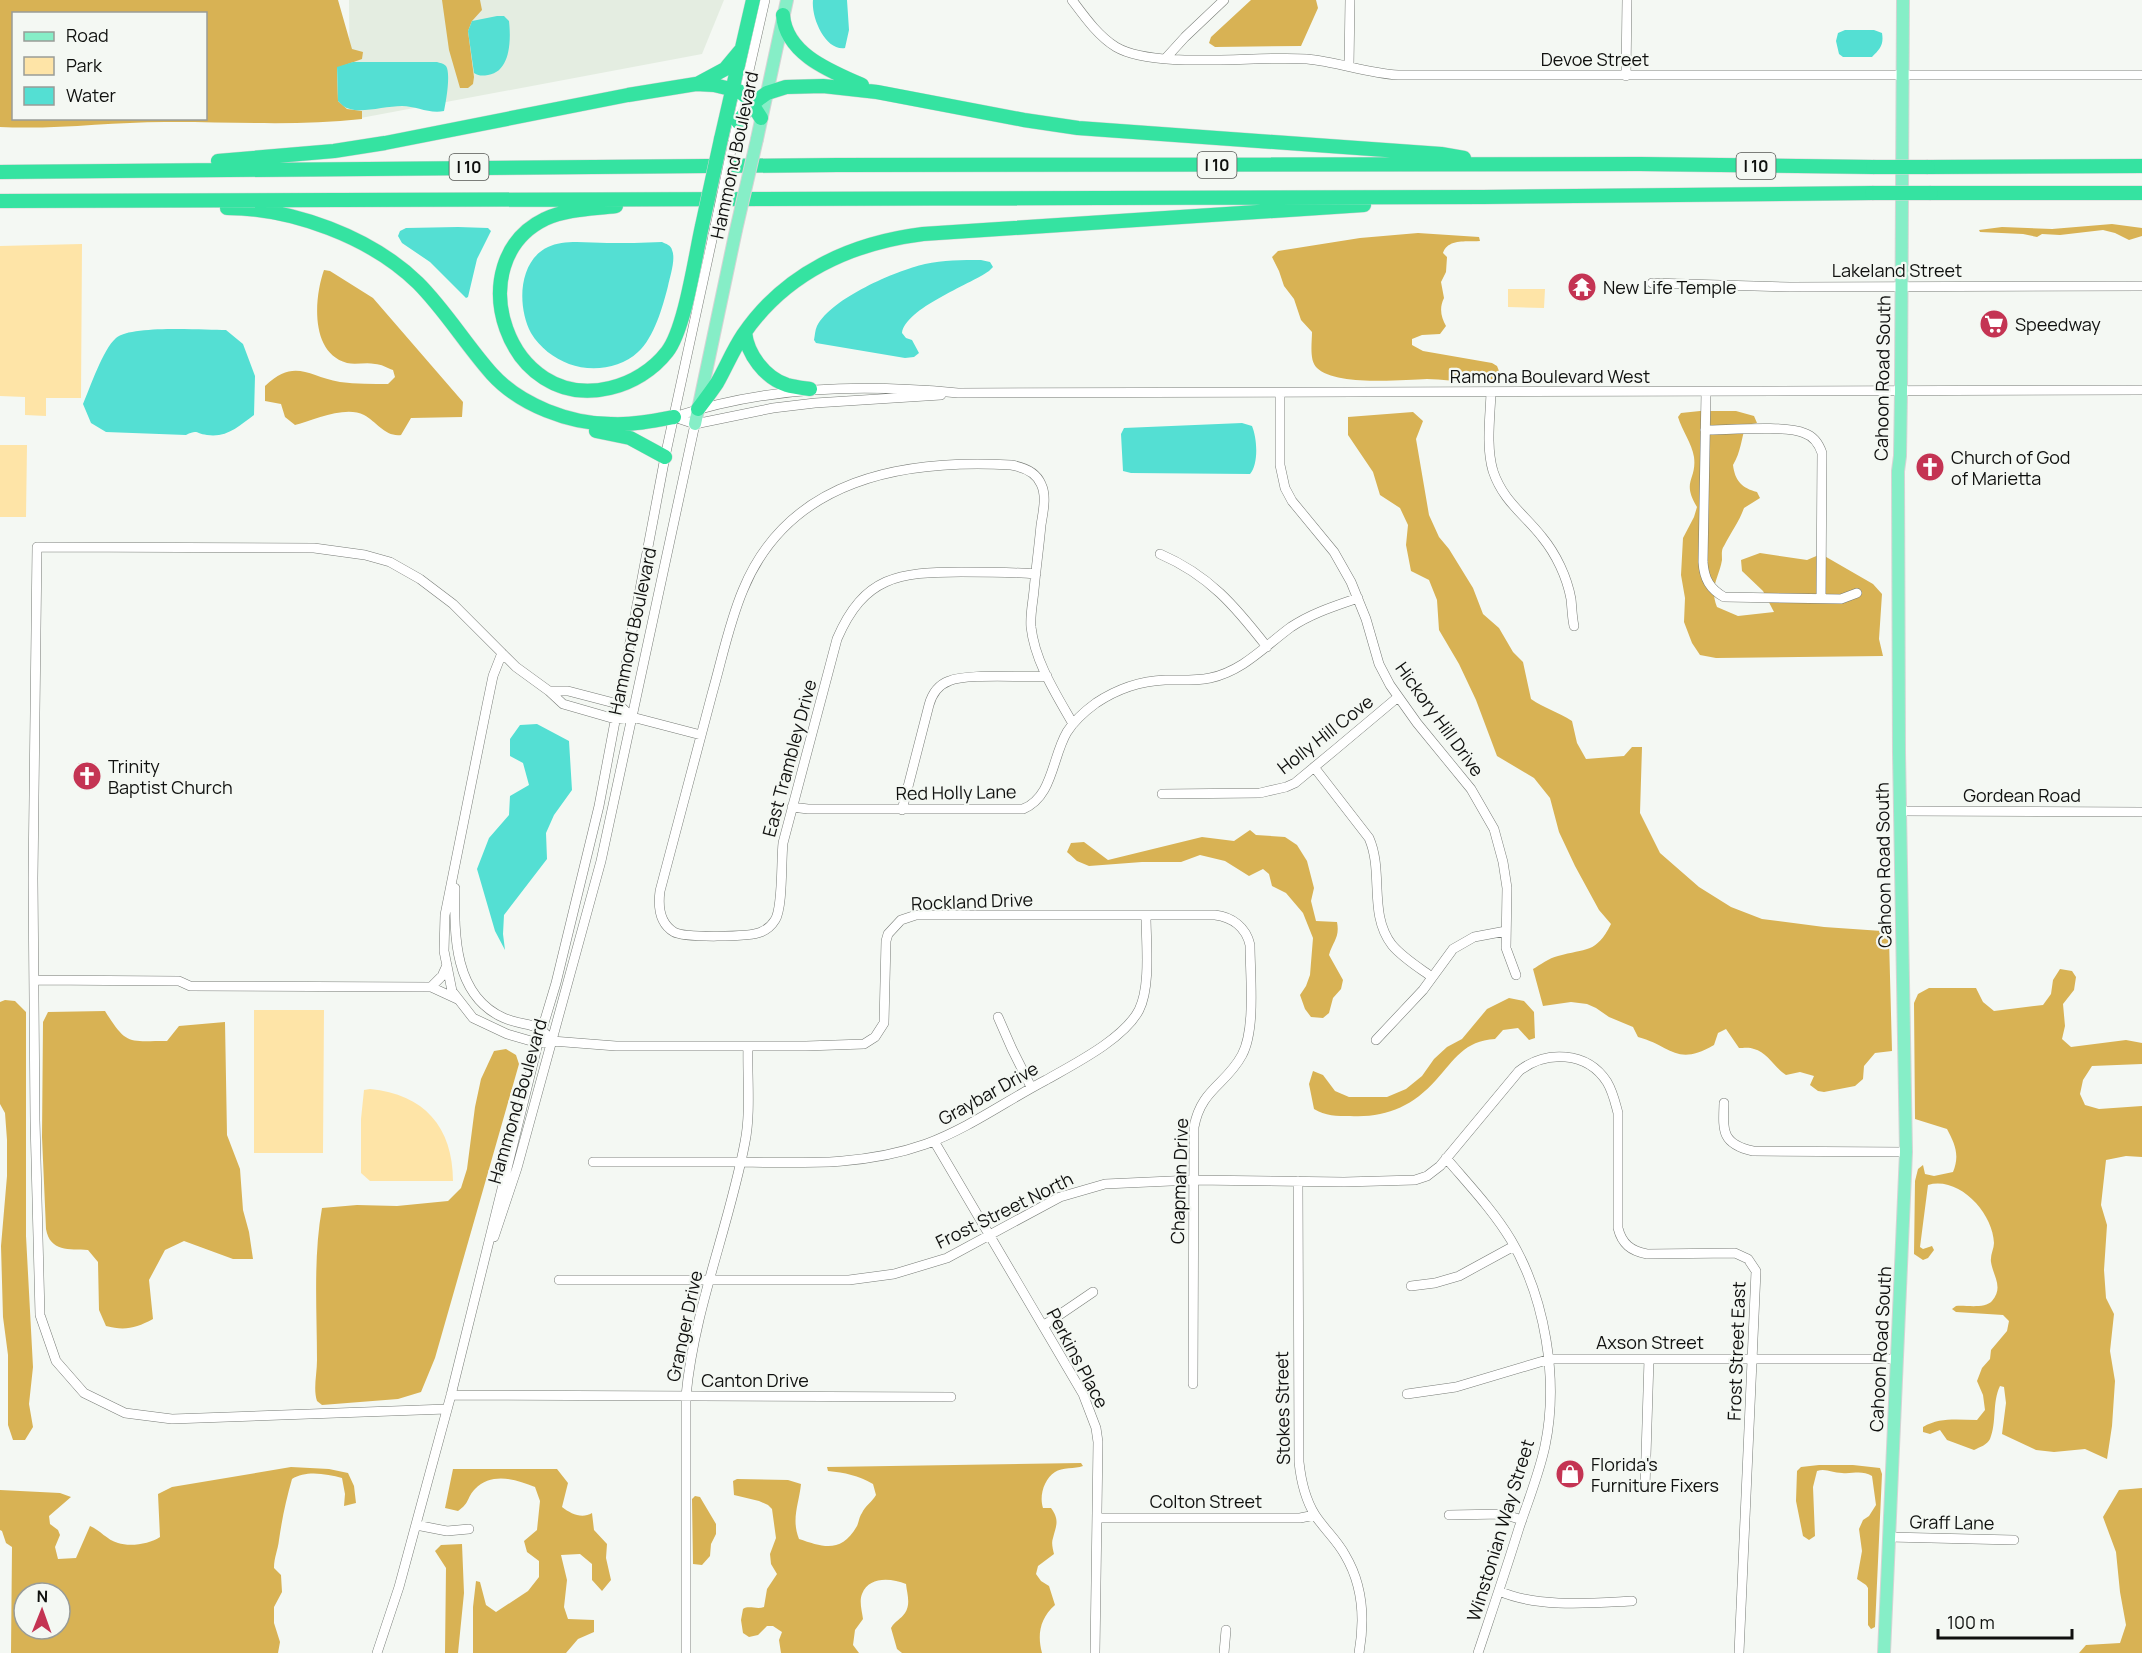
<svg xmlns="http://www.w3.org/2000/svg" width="2142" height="1653" font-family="Manrope,sans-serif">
<rect width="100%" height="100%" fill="#f4f8f3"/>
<path fill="#e4ede1" d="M349,0H724L702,54L350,120Z"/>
<path fill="#fee4a7" d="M82,244L81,398H46V416L25,415V397L0,396V246Z
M1508,289H1545L1544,308L1508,307Z
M0,445H27L26,517H0Z
M254,1010H324L323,1153H254Z
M370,1089C424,1094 453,1127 453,1181H370L361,1173V1119L364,1090Z"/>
<path fill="#d8b254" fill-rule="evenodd" d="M0,0H338L352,49L363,52L362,59L337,68L338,101L347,109L362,111V119C300,126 237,122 174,122C116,121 58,130 0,127ZM14,14H206V118H14Z
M442,0H480L482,10L472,21L468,31L474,77L473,84L468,88H460L449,50Z
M1251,0H1316L1318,8L1301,46L1215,47L1209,43L1211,37Z
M2112,224L2142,228V236L2129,240L2115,233L2103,230L2060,235L2042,234L2037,237L2023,234L1980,232L1979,230L2002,227L2052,229Z
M1418,233L1479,237L1480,241C1467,242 1448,238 1443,253L1447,257L1446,272L1441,282L1444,298C1439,308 1441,317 1446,326L1440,334L1422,335L1412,339V345L1423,351L1492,363L1497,366L1499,371L1497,378C1475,386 1450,379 1427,379C1402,380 1335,386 1317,368C1309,361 1312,343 1312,332L1301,320L1294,299L1284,286L1279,271L1272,257L1278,251L1360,238Z
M324,270L330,271L373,298L463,402L462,417L411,418L401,435C385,437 377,422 364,415C346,405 313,420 295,425L285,417L281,404L265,401V386C295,358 307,376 340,382C356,384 373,384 388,384L395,377L393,370C387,368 381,364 375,364C366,362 356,365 347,363C310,353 314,298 324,270Z
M1700,411H1736L1754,416L1757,423L1746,425C1741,439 1741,452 1733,465C1735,481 1742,488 1757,492L1760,498L1744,508C1739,522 1731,532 1724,546C1721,550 1722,555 1722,560C1719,578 1709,587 1717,607L1738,616L1774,612L1763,591L1742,571L1741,560L1760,553L1807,560L1821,554L1873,584L1882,594L1879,639L1883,656L1716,658L1700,655L1692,643L1684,622L1685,598L1681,575L1683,538L1694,517L1697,507C1681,481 1697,480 1694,457C1692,444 1682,430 1678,417L1681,413Z
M1413,412L1423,421L1416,439L1429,515L1439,537L1449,549L1473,588L1483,614L1499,628L1513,652L1523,662L1531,699C1544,708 1558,712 1572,721L1577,743L1586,759L1624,756L1632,747H1642L1640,813L1660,853L1699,887L1731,907L1762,919L1824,927L1882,931L1889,939L1892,1051L1875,1053L1864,1066L1863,1079L1855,1086L1824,1092L1818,1091L1810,1085L1814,1076L1800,1072L1786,1075C1775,1068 1767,1052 1754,1049C1750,1047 1743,1048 1739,1048L1726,1029L1718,1033L1714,1045C1676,1067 1672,1046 1638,1037L1633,1027L1609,1017L1596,1008L1587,1004L1571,1002L1543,1006L1533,969C1540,965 1549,958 1558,956C1586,948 1596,954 1611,924L1599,910L1575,866L1559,832L1550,798L1534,778L1497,756L1476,700L1459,664L1439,630L1437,600L1429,580L1411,571L1406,545L1408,525L1400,508L1380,495L1373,472L1348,435V417Z
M1250,830L1256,835L1285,837L1297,845L1307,861L1314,888L1311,901L1316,921L1337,922C1340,938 1333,941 1329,955L1343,980L1341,989L1333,998L1329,1013L1323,1018L1311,1017L1305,1009L1300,995L1306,986L1310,975L1313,938L1303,913L1286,893L1272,886L1269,874L1263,869L1249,876L1225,861L1200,855L1181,862H1142L1089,866L1077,861L1067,852L1071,843L1084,842L1108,860L1202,837L1234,841Z
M2060,969L2072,971L2076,977L2074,990L2063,1004L2065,1026L2062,1039L2071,1047L2126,1040L2142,1043V1064L2092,1066L2083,1080L2080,1094L2085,1105L2099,1109L2142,1106V1157L2126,1156L2106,1160L2101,1205L2107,1225L2104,1270L2106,1298L2114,1314L2110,1351L2115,1381L2112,1426L2107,1459L2085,1449L2054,1452L2036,1450L2002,1434L2006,1403L2004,1387L2000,1386C1992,1402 1997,1422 1990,1439C1987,1445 1980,1447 1974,1450L1947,1440L1940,1430L1930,1434L1923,1432V1427C1940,1417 1958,1420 1977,1420L1985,1410L1983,1395L1977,1381L1982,1368L1990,1359L1991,1350L2007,1331L2009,1321L2003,1315L1956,1312L1952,1309L1956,1306C1966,1305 1985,1309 1992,1301C2004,1287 1993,1276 1991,1262C1990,1255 1994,1249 1994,1243C1993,1213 1959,1176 1928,1185L1920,1247L1923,1249L1932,1246L1934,1250L1928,1258L1923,1260L1914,1254L1915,1181L1918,1169L1923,1165L1925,1174L1934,1176L1953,1172C1960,1155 1955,1144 1947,1129L1915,1119L1914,1003L1918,994L1929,988H1976L1983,1002L1994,1011L2043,1005L2051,994L2053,980Z
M1509,998L1524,1001L1534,1012L1535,1038L1529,1040L1518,1028L1503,1030L1495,1039C1464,1041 1455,1059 1436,1080C1412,1107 1385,1118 1350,1116C1337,1116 1325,1116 1314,1109L1309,1084L1313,1071L1323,1075L1335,1091L1349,1097H1387L1406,1089L1422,1076L1434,1059L1447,1047L1462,1039L1487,1009Z
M5,1000L15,1001L26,1012V1236L33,1367L29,1404L33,1427L25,1440H13L8,1425V1355L3,1317L1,1246L7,1176V1140L5,1113L0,1104V1002Z
M105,1011C127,1046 128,1041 167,1041L179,1026L225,1022L227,1135L240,1169L243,1210L249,1232L253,1259H233L184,1241L165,1250L149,1280L153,1319C136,1328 125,1331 106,1326L99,1310L98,1262L88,1250C69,1249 50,1252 46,1229L42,1137L43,1022L48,1012Z
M506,1049L516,1055L519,1064L435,1358L421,1392L398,1399L322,1405L317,1401C313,1389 317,1374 317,1360C317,1310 313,1258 322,1208L357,1205L397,1206L448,1201L461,1188L467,1169L475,1107L481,1079L494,1051Z
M1081,1463L1083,1466C1075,1469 1062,1467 1055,1472C1044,1479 1039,1496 1043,1508H1051C1060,1520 1056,1526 1053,1538C1051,1543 1053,1549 1054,1554L1038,1566L1036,1574L1041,1581L1049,1586L1055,1605C1040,1618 1037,1635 1042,1653H902L897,1649L891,1628C895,1621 901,1619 905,1613C911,1604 907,1594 906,1584C891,1578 869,1576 862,1594C859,1601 862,1611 863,1619L855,1630L853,1645L859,1653H781L779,1640L782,1632L773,1626H767L758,1635L749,1637L743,1633L741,1620L743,1609C749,1605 757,1610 764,1607L767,1589L777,1574L771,1564L770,1554L776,1538L772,1509L768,1505L759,1501L734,1495L733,1481L737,1479L788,1480L801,1484C799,1504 791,1519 799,1539C823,1547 841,1554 857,1526C859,1522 859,1517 862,1513C865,1506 872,1502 876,1495L873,1484C858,1475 845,1473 828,1471L827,1467Z
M1819,1465H1853L1880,1468L1882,1474L1875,1627L1871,1629L1868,1625V1588L1866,1585L1857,1579L1862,1551L1859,1529L1863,1520L1869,1516L1876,1505L1872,1476C1862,1470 1853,1474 1842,1473C1832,1473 1826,1468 1817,1471L1813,1487L1815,1536L1809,1540L1803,1536L1796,1501L1797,1471L1801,1467Z
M291,1467L329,1469L348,1473L354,1486L356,1503L344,1506L345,1494L342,1478C327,1474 306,1470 292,1479C286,1500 282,1519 279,1540C278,1550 274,1557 274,1568L281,1575L282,1592L274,1607V1623L280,1642L278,1653H11L12,1547L6,1543L2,1531L0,1530V1490L60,1493L71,1497L49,1516L50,1524L58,1530L60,1535L55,1547L58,1559L76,1558L90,1526C100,1530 107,1540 118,1543C130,1547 150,1544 160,1537L158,1494L172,1487ZM24,1593H60V1629H24Z
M453,1469H557L568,1483L562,1507C571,1514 582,1519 592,1513L594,1530L607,1544L606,1558L611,1580L602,1591L592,1580V1564L580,1554L561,1555L567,1580L564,1607L568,1619L594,1620V1632L578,1639L566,1653H473V1607L476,1581L480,1582L486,1605L496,1612L528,1591L539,1577V1561L527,1552L524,1541L537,1530L540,1501L535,1487C515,1479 492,1472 475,1489C467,1497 470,1503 458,1511L445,1508Z
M2142,1488V1653H2079L2086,1645L2120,1643L2126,1625L2120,1592L2116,1552L2103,1517L2119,1490Z
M695,1496L700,1497L716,1524V1534L711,1544L710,1556L702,1565L693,1564L692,1499Z
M462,1544L464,1593L458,1653H445L446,1568L435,1551L441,1545Z"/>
<path fill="#54dfd3" d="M813,0H847L849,30L845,48C825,51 811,17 813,0Z
M497,16H504L509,21C511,39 511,72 488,75C482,76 479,76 474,73L468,31L472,21Z
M1845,30H1874L1882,33C1884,45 1880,49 1872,57H1843L1839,54L1836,41L1838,33Z
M353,62H437C440,63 443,63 446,66C451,73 446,102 444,111C429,114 416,106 402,106C386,106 363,113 350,109C345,108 342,105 338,101L337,67Z
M458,227L488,228L491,231L477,259L468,297L466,298L430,262L402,243L398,236L400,231L406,228Z
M662,242C666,244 671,245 672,250C676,259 670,276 668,286C663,306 654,338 638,352C620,369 591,372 569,364C554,358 540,348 531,333C517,307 518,261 548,247C564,239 589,243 607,243C625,243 643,243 662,242Z
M981,260L990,262L993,267L989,271C969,285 906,308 902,333L906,338L912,340L919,353L914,357L905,358L816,343L814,340C815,335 815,330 817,326C832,298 895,271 925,264C943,260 962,260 981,260Z
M226,330L243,344L255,376L254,415C239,426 227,438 207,435C196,434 198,429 186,435L106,432L91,423L83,404C90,388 103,349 116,338C131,325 203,330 226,330Z
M1242,423L1252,426C1257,438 1259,463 1250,474L1131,473L1123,471L1121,434L1124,428Z
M537,724L569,741L572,790L554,815L546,833L547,859L504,915L503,934L505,950L495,931L477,869L489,838L509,815L510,796L529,785L523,763L510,756V739L520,725Z"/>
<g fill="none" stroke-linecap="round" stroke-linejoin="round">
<g stroke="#787c77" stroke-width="10">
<path id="minor" d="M1072,0C1084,16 1098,36 1116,47C1155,70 1259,55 1307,59C1338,62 1367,73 1398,75H2142
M1165,59L1185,37L1224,0
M1349,66L1350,0
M1626,76L1627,0
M733,141L765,0
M1652,283L1790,287L2142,286
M1706,392L1703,562C1704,579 1710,589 1724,597L1841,599L1857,593
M1280,393V465L1285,488L1292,501L1334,552L1351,582L1366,619L1379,664L1390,685L1417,723L1471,789L1494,829L1503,862L1507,888L1506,948L1516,975
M1491,393C1490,418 1486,447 1493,471C1503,501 1524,514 1542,537C1556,554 1567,577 1571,599C1572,608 1572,617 1574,626
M674,417C767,386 861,384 958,393L2142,390
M674,417L695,424L773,408L815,403L941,395
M1705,430C1727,430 1787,425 1804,433C1813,436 1819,444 1822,453L1821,598
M1160,554C1209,575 1235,606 1267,647
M1036,574C1011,572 986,572 961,572C899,572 864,576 837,639L783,843C781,861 783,908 775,920C772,925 766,930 761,932C750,937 684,938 674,932C659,923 658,906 660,891C677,825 695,760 712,694C722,659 729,623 743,590C789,478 904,459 1011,465C1023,467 1036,472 1041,484C1047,496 1043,512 1041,525C1039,547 1036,568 1034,590C1033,602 1030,614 1031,627C1035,662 1056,694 1073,724
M502,653L493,676L487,705L445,915L444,951L452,991L473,1018L507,1034L538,1043L552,1041L616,1046H806L864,1044L875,1037L884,1023L886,941L888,934L901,920L916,915H1215C1232,917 1246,927 1250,945C1250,975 1256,1029 1242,1055C1226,1085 1201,1089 1194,1127L1193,1384
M549,691H568L618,704L632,717
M1314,767L1369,838C1384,872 1368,914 1392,945C1403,958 1418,967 1432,977
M1162,794L1260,793L1286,787L1295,783L1336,749L1398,697
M792,807L808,809H1023C1053,797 1052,757 1067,732C1074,721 1085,711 1096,703C1117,689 1140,681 1165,680C1180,680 1195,681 1210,678C1243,671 1265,646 1291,627C1312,613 1335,606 1358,598
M902,810L929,705C932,694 938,685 949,681C967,673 1024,678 1047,676
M1901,811L2142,812
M455,888C454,936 454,996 504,1018C527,1028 535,1019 552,1041
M35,980L179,981L190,986L431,987L457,999
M431,987L442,976L447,965
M998,1017L1012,1049L1031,1087
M1376,1040L1423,990L1453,949L1474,937L1506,931
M1724,1103C1723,1130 1721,1144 1753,1151L1906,1152
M934,1141L1083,1394L1096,1428L1098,1442L1095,1653
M1446,1158C1468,1184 1493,1210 1511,1240C1545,1298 1559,1379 1545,1446C1539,1474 1528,1501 1519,1528C1506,1570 1492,1611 1478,1653
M593,1162C641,1162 690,1162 738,1162C803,1163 864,1166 926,1144C969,1128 1006,1101 1046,1080C1074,1064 1124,1039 1139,1010C1151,986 1146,942 1146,916
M1298,1181L1299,1462C1301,1481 1305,1499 1315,1515C1324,1529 1337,1540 1345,1555C1363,1585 1365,1619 1359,1653
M494,1237L517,1168L601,861L695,424
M559,1280H849L894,1274L947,1258L1060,1197L1105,1184L1193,1180L1344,1182L1415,1180L1427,1176L1440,1166L1519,1071C1546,1050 1587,1051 1607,1082C1613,1092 1615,1102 1618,1113V1228C1622,1244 1631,1251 1647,1254L1735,1253L1748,1259L1756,1271L1739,1653
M1411,1286L1435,1283L1459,1276L1514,1246
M1043,1326L1093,1292
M1407,1394L1456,1387L1550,1359H1898
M451,1395L951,1397
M447,1409L172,1419L125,1413L84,1393L56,1361L40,1315L35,1120L33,879L37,547L314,548L365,555L390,562L420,579L453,604L516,667L549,691L563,704L615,719L632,717L701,735
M1645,1488L1649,1359
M1449,1515L1503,1514L1522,1520
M1097,1518H1300L1315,1515
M416,1525L447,1531L469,1529
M1889,1537L2014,1540
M1499,1591C1537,1608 1592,1603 1632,1601
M377,1653L399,1587L451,1395L538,1043L556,983L599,806L665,457L715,226
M686,1653V1396C694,1309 729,1227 745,1142C751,1112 747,1076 748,1046
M1224,1653L1226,1630"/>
</g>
<g stroke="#d4d4d4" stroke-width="14">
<path id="major" d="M757,139L787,0
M695,424L736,230
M1884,1653L1906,1152L1899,753L1898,471L1900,456L1901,391L1903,0"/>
</g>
<g stroke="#d4d4d4" stroke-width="15">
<path id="highway" d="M783,15C786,54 830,71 862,85
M699,83L725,69L740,51
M738,122L752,104L767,93L786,87L823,86L877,92L1024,120L1078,128L1441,154L1464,158
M721,139L753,0
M218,161L334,151L385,143L628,95L696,84L714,85L739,91L749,99L761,118
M1928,167L2142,166
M0,172L838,165L1640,164L1873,167
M1931,193H2142
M0,201L1483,197L1872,193
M616,206C592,209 567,209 545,219C458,261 507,413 610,388C632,383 653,370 667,352C685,329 695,257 702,226
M227,208C292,208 371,237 418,283C446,311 466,345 492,374C520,405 570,424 611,424C633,425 653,421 674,417
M745,332C747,354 765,378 787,385C794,387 803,388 810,389
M698,409C704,401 711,392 717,383C726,367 733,350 743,335C785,273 851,243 923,234L1364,205
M596,431L630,438L665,457"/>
</g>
<use href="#minor" stroke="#fff" stroke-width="9"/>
<use href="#major" stroke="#86eec7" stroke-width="12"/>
<use href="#highway" stroke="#35e3a1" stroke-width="14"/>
<g stroke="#787c77" stroke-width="10" stroke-linecap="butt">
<path id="minor-bridge" d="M715,226L733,141"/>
</g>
<g stroke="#d4d4d4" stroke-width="14" stroke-linecap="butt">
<path id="major-bridge" d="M736,230L757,139"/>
</g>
<g stroke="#d4d4d4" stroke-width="15" stroke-linecap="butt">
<path id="highway-bridge" d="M1873,167H1928
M1872,193H1931
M702,226L721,139"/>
</g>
<use href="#minor-bridge" stroke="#fff" stroke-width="9"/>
<use href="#major-bridge" stroke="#86eec7" stroke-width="12"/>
<use href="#highway-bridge" stroke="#35e3a1" stroke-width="14"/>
</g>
<defs>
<g id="temple-disc" transform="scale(1.5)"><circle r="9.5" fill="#c43453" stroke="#f4f8f3"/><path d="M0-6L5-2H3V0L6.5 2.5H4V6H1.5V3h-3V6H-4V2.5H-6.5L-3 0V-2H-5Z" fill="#fff"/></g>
<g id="supermarket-disc" transform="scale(1.5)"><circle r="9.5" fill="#c43453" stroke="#f4f8f3"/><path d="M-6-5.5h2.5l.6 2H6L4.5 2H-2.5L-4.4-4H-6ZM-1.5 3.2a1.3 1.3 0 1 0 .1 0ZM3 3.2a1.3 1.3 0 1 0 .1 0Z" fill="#fff"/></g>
<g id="church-disc" transform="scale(1.5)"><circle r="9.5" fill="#c43453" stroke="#f4f8f3"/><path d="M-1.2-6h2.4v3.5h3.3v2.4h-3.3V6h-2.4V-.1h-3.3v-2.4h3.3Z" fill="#fff"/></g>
<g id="shop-disc" transform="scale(1.5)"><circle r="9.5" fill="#c43453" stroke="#f4f8f3"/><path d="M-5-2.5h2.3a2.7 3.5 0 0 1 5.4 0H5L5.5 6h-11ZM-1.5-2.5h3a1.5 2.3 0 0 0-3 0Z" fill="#fff"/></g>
</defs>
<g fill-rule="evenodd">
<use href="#temple-disc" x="1582" y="287"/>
<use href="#supermarket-disc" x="1994" y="324"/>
<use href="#church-disc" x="1930" y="467"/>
<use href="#church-disc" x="87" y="776"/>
<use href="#shop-disc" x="1570" y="1474"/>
</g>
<g text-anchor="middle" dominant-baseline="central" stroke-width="4.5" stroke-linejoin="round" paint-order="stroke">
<g fill="#f4f8f3" stroke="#545653" stroke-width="1.5">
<rect x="1197.5" y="152" width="39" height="26" rx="4.5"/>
<rect x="1736.5" y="153" width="39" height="26" rx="4.5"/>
<rect x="449.5" y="154" width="39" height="26" rx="4.5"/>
</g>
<g font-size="16" font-weight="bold" fill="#10110f">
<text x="1217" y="165">I 10</text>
<text x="1756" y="166">I 10</text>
<text x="469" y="167">I 10</text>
</g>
<g font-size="18" fill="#10110f" stroke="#f4f8f3">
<text x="1595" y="59">Devoe Street</text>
<text transform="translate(734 155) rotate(-78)">Hammond Boulevard</text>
<text x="1897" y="270">Lakeland Street</text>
<text x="1550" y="376">Ramona Boulevard West</text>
<text transform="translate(1882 378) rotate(-89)">Cahoon Road South</text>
<text transform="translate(632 631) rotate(-78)">Hammond Boulevard</text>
<text transform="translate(1440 719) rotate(54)">Hickory Hill Drive</text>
<text transform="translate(1325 734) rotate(-38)">Holly Hill Cove</text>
<text transform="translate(789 758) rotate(-75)">East Trambley Drive</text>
<text transform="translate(956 792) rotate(-1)">Red Holly Lane</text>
<text x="2022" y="795">Gordean Road</text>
<text transform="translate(1883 865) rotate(-91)">Cahoon Road South</text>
<text transform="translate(972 901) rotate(-2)">Rockland Drive</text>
<text transform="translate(988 1093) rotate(-29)">Graybar Drive</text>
<text transform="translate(517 1101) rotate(-74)">Hammond Boulevard</text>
<text transform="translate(1179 1181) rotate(-88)">Chapman Drive</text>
<text transform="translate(1004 1210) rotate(-26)">Frost Street North</text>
<text transform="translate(684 1326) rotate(-78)">Granger Drive</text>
<text x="1650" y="1342">Axson Street</text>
<text transform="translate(1880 1349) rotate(-87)">Cahoon Road South</text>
<text transform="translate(1736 1351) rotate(-88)">Frost Street East</text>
<text transform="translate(1078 1358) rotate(62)">Perkins Place</text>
<text x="755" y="1380">Canton Drive</text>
<text transform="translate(1282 1408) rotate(-91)">Stokes Street</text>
<text x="1206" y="1501">Colton Street</text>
<text transform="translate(1952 1522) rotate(1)">Graff Lane</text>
<text transform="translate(1500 1530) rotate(-73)">Winstonian Way Street</text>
</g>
<g font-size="18" fill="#10110f" stroke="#f4f8f3" text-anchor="start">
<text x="1603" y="287">New Life Temple</text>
<text x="2015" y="324">Speedway</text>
<text x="1951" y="457">Church of God<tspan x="1951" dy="21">of Marietta</tspan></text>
<text x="108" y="766">Trinity<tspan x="108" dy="21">Baptist Church</tspan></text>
<text x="1591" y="1464">Florida's<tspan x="1591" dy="21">Furniture Fixers</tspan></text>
</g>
</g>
<rect x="12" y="12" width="195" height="108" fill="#f4f8f3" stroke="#999c98" stroke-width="1.5"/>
<rect x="24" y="32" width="30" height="9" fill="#86eec7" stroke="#999c98" stroke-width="1.5"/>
<text x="66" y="42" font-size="18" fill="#10110f">Road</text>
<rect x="24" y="57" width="30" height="18" fill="#fee4a7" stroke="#999c98" stroke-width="1.5"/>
<text x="66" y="72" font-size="18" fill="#10110f">Park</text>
<rect x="24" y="87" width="30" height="18" fill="#54dfd3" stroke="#999c98" stroke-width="1.5"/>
<text x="66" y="102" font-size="18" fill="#10110f">Water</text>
<g transform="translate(42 1611) rotate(1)"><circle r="28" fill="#f4f8f3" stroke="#999c98" stroke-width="1.5"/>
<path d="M0-4.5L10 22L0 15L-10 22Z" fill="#c43453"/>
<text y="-9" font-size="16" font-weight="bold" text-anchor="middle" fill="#10110f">N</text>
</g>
<path d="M1938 1629v9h134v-9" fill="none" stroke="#10110f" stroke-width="3"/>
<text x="1947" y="1629" font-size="18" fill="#10110f" stroke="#f4f8f3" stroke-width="4.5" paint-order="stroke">100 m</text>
</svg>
